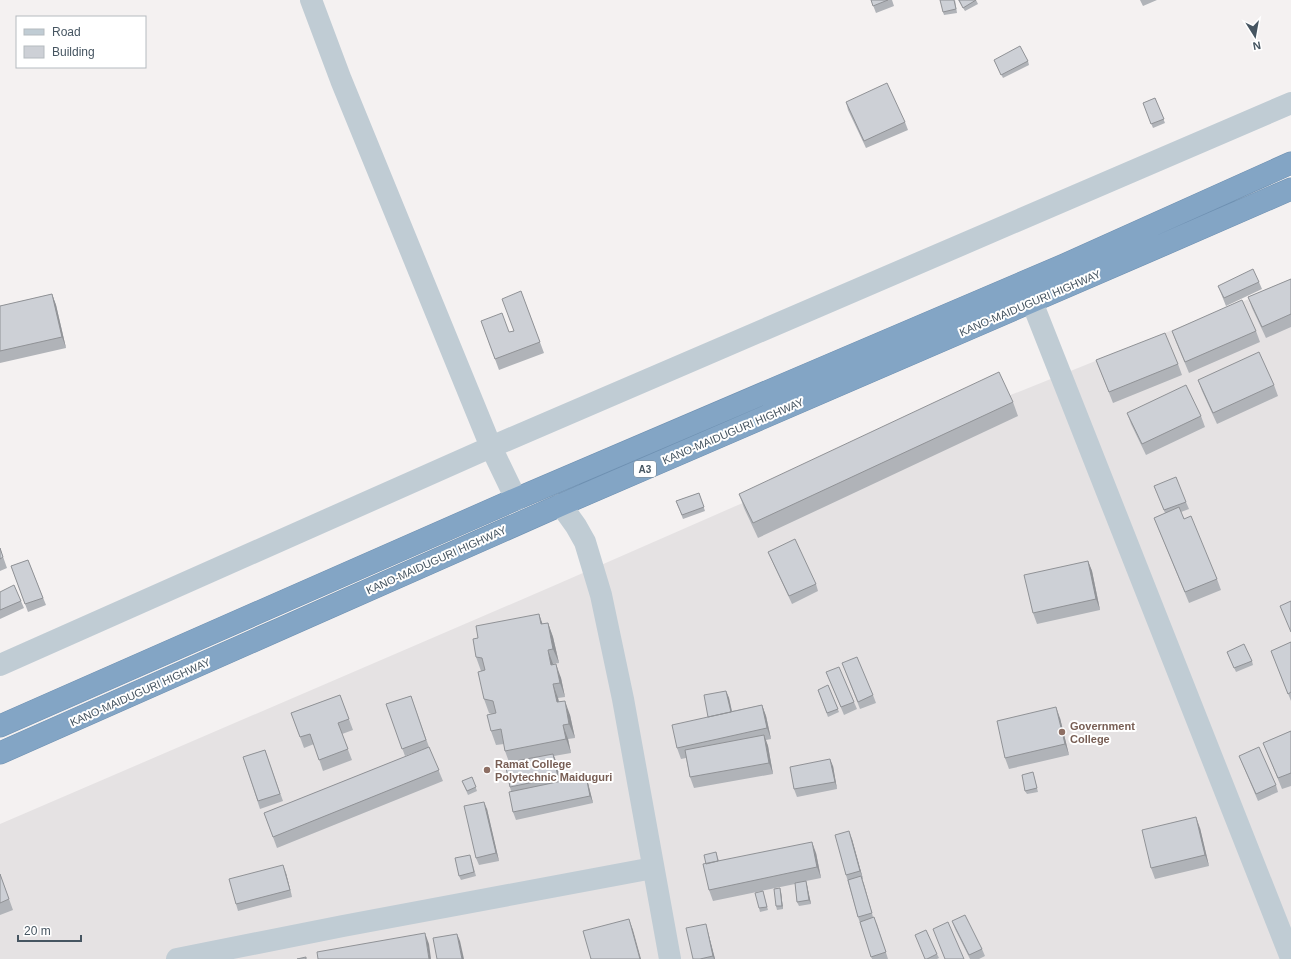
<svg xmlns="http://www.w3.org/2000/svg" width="1291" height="959" font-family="Helvetica,sans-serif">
<rect width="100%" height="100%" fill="#f4f1f1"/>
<path fill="#e5e2e3" d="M1291,282V959H0V824L560,583L738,505Z"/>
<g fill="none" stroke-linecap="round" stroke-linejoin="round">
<g stroke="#6e90b1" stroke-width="23">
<path id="highway" d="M0,726L516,499L1064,265L1291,163
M0,753C188,671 375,586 563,504C806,398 1049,295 1291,189"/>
</g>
<path stroke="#c0ccd4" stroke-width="22" d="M311,0L341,80L491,447L516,499
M1032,302L1291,958
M561,505L576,526L585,542L601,595L623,699L670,959
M0,665L491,447L1291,103
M177,959L343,926L653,868"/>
<use href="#highway" stroke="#83a5c5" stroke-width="22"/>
</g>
<path fill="#b0b3b8" d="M871,0H892L894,6L876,13Z
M955,0L957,13L944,15L943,12Z
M958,0H976L978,4L965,11Z
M1140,0H1157L1143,6Z
M994,60L1028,61L1029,65L1003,78Z
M1155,98L1165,123L1153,128L1143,103Z
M846,102L905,122L908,130L866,148L848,110Z
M1291,279V327L1266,338L1252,308L1248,297Z
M1259,282L1262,289L1226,306L1218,286Z
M521,291L544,353L499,370L481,321L509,332L514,331Z
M52,294L56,305L66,348L0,363V306Z
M1172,331H1256L1260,342L1189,373L1176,342Z
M1096,360L1178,364L1182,375L1113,403Z
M1198,380L1274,385L1278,396L1217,424L1202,391Z
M1013,402L1018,416L758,538L744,508L739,494Z
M1127,413L1201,416L1205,427L1146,455L1131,424Z
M1154,486L1186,502L1189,509L1181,512L1184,519L1217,579L1221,590L1189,603L1154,518L1165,513Z
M699,493L705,511L683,519L676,501Z
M0,548L7,568L0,571Z
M768,552L816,584L818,591L792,604L771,559Z
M28,560L46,605L28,612L11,566Z
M1088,561L1092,571L1100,610L1037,624L1033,613Z
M0,592L21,601L24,608L0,619Z
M539,614L542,624L548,623L553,637L559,663L553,664L561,678L565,697L558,698L559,702L570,715L575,738L568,739L571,753L554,756L556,761L560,781L586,776L588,783L593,803L516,820L513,812L511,791L510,787L509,762L505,751L504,744L496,745L491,731L492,714L489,713L484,699L481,671L476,657L478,638Z
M1291,642V701L1271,651Z
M1227,652L1252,661L1253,665L1236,672Z
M842,663L873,695L876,703L860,709Z
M826,672L854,702L857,709L844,715Z
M828,685L839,712L828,717L818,690Z
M726,691L729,698L732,711L762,705L766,716L771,739L766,740L768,746L773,774L694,788L690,777L686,758L681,759L677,748L708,717Z
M340,695L353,730L342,734L352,760L323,771L314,744L304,748L291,713Z
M411,696L429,747L443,781L277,848L264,813L424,749L405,756L386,704Z
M1060,718L1069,755L1009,769L1005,758Z
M1291,731V786L1282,789L1263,743Z
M265,750L283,801L260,809L243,757Z
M1239,756L1276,785L1278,792L1258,801Z
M833,766L837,789L797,797L794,789Z
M1034,776L1038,792L1027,794L1025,791Z
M472,777L477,791L468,795L462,781Z
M487,809L499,861L479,865L476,858Z
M1200,828L1209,866L1155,879L1151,868Z
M852,839L863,879H862L873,917L877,924L888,959H872L858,917L846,875Z
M716,852L719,861L816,853L821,878L806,881L807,885L811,904L799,906L797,902L795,884L713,901L709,890L706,864Z
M471,858L476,876L461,880L459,876Z
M286,873L292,897L238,911L236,904Z
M0,874L13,910L0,915Z
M763,891L768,910L760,912L759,908Z
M781,892L783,909L777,910L776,906Z
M952,921L982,949L985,956L979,959H970L955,929Z
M708,932L715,959H693Z
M937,954L939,958L937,959H925Z"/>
<path fill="#909296" d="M52,294L56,305L66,348L62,337Z
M1088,561L1092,571L1100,610L1096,599Z
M539,614L544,628L541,624Z
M548,623L553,637L559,663L553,649Z
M548,650L553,664L551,665Z
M556,664L561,678L565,697L560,683Z
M553,684L558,698L562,717L557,702Z
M726,691L729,698L734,722L731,714Z
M565,701L570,715L575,738L569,724Z
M762,705L766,716L771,739L767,728Z
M1056,707L1060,718L1069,755L1065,744Z
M563,725L568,739L571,753L566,739Z
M764,735L768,746L773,774L769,763Z
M553,754L556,761L561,785L558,777Z
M830,759L833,766L837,789L835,782Z
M586,776L588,783L593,803L590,796Z
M484,802L487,809L499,861L496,853Z
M1196,817L1200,828L1209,866L1205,855Z
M849,831L852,839L863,879L860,871Z
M812,842L816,853L821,878L817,867Z
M283,865L286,873L292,897L290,890Z
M861,876L864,884L874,920L872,913Z
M806,881L807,885L811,904L809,900Z
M780,888L781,892L783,909L782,906Z
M629,919L633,930L641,959H640Z
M706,924L708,932L715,959H714L713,956Z
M425,933L429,944L431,959H429Z
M457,934L460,941L464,959H462Z"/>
<path fill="#cdd0d6" stroke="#909296" d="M871,0H888L873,6Z
M940,0H954L956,9L943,12Z
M959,0H976L963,8Z
M1020,46L1028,61L1001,75L994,60Z
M887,83L905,122L864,141L846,102Z
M1155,98L1164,119L1151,124L1143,103Z
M1253,269L1259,282L1224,298L1218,286Z
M1291,279V314L1262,327L1248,297Z
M521,291L540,342L495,359L481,321L502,313L509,332L514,331L502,299Z
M52,294L62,337L0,351V306Z
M1242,300L1256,331L1185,362L1172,331Z
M1165,333L1178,364L1109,392L1096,360Z
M1259,352L1274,385L1213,413L1198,380Z
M999,372L1013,402L753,523L739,494Z
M1186,385L1201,416L1142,444L1127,413Z
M1176,477L1186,502L1164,510L1154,486Z
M699,493L704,507L682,515L676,501Z
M1179,507L1184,519L1191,516L1217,579L1185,592L1154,518Z
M795,539L816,584L789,596L768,552Z
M0,548L3,557L0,559Z
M28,560L43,598L25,604L11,566Z
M1088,561L1096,599L1033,613L1024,575Z
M14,585L21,601L0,610V592Z
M1291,601V632L1280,606Z
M539,614L541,624L548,623L553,649L548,650L551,665L556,664L560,683L553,684L557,702L565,701L569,724L563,725L566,739L505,751L501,729L491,731L487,715L496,713L493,701L484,699L478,672L485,670L482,658L476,657L473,639L478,638L476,626Z
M1291,642V692L1288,694L1271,651Z
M1244,644L1252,661L1234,668L1227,652Z
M857,657L873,695L858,702L842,663Z
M839,667L854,702L841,707L826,672Z
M828,685L838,709L827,713L818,690Z
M726,691L731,712L708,717L704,695Z
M340,695L349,719L338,723L348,749L319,760L310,734L300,737L291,713Z
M411,696L426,740L402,749L386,704Z
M762,705L767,728L677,748L672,725Z
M1056,707L1065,744L1005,758L997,721Z
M1291,731V773L1278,778L1263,743Z
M764,735L769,763L690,777L685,750Z
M429,747L439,770L273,837L264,813Z
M1259,747L1276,785L1256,794L1239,756Z
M265,750L280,794L258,801L243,757Z
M553,754L558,777L510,787L505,763Z
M830,759L835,782L794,789L790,767Z
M1033,772L1037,788L1025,791L1022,775Z
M586,776L590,796L513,812L509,792Z
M472,777L476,787L467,791L462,781Z
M484,802L496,853L476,858L464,806Z
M1196,817L1205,855L1151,868L1142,830Z
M849,831L860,871L846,875L835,835Z
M812,842L817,867L709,890L703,864Z
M716,852L718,861L706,864L704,855Z
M470,855L474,872L459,876L455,858Z
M283,865L290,890L236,904L229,879Z
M0,874L9,899L0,903Z
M861,876L872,913L858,917L848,880Z
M806,881L809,900L797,902L795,883Z
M780,888L782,906H776L774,889Z
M763,891L767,907L759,908L755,893Z
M965,915L982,949L969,955L952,921Z
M874,917L886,952L871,957L860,922Z
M629,919L640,959H591L583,931Z
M948,922L964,959H945L933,929Z
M706,924L713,956L700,959H693L686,928Z
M926,930L937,954L927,959H925L915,935Z
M425,933L429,959H318L317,952Z
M457,934L462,959H437L433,938Z
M306,957V959H297Z"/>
<g fill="#8d6e63" stroke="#fff" stroke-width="1.5">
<circle cx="1062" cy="732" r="4"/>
<circle cx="487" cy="770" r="4"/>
</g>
<g text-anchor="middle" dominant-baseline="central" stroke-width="4" stroke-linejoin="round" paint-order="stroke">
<rect fill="#fff" stroke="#7e8890" stroke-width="1" x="634" y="461" width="22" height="16" rx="3"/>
<g font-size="10" font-weight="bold" fill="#465561">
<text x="645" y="469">A3</text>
</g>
<g font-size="11" fill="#465561" stroke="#fff">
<text transform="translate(1030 303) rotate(-23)">KANO-MAIDUGURI HIGHWAY</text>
<text transform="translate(733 431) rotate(-23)">KANO-MAIDUGURI HIGHWAY</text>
<text transform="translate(436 560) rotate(-24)">KANO-MAIDUGURI HIGHWAY</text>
<text transform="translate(140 692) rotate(-24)">KANO-MAIDUGURI HIGHWAY</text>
</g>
<g font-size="11" font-weight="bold" fill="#785e54" stroke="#fff" text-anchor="start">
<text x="1070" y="726">Government<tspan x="1070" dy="13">College</tspan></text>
<text x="495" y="764">Ramat College<tspan x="495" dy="13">Polytechnic Maiduguri</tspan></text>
</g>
</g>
<rect x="16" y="16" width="130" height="52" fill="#ffffff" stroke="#b5bbc0"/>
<rect x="24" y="29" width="20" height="6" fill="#c0ccd4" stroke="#b5bbc0"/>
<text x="52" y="36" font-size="12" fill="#465561">Road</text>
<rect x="24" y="46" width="20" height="12" fill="#cdd0d6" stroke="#b5bbc0"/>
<text x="52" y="56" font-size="12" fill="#465561">Building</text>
<g transform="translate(1255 36) rotate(169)" stroke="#ffffff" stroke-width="3" paint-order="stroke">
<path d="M0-3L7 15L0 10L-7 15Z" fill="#465561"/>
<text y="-6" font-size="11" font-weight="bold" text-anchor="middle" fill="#465561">N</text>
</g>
<path d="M18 935v6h63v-6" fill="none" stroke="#465561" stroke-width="2"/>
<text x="24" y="935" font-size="12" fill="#465561" stroke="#ffffff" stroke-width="3" paint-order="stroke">20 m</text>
</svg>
